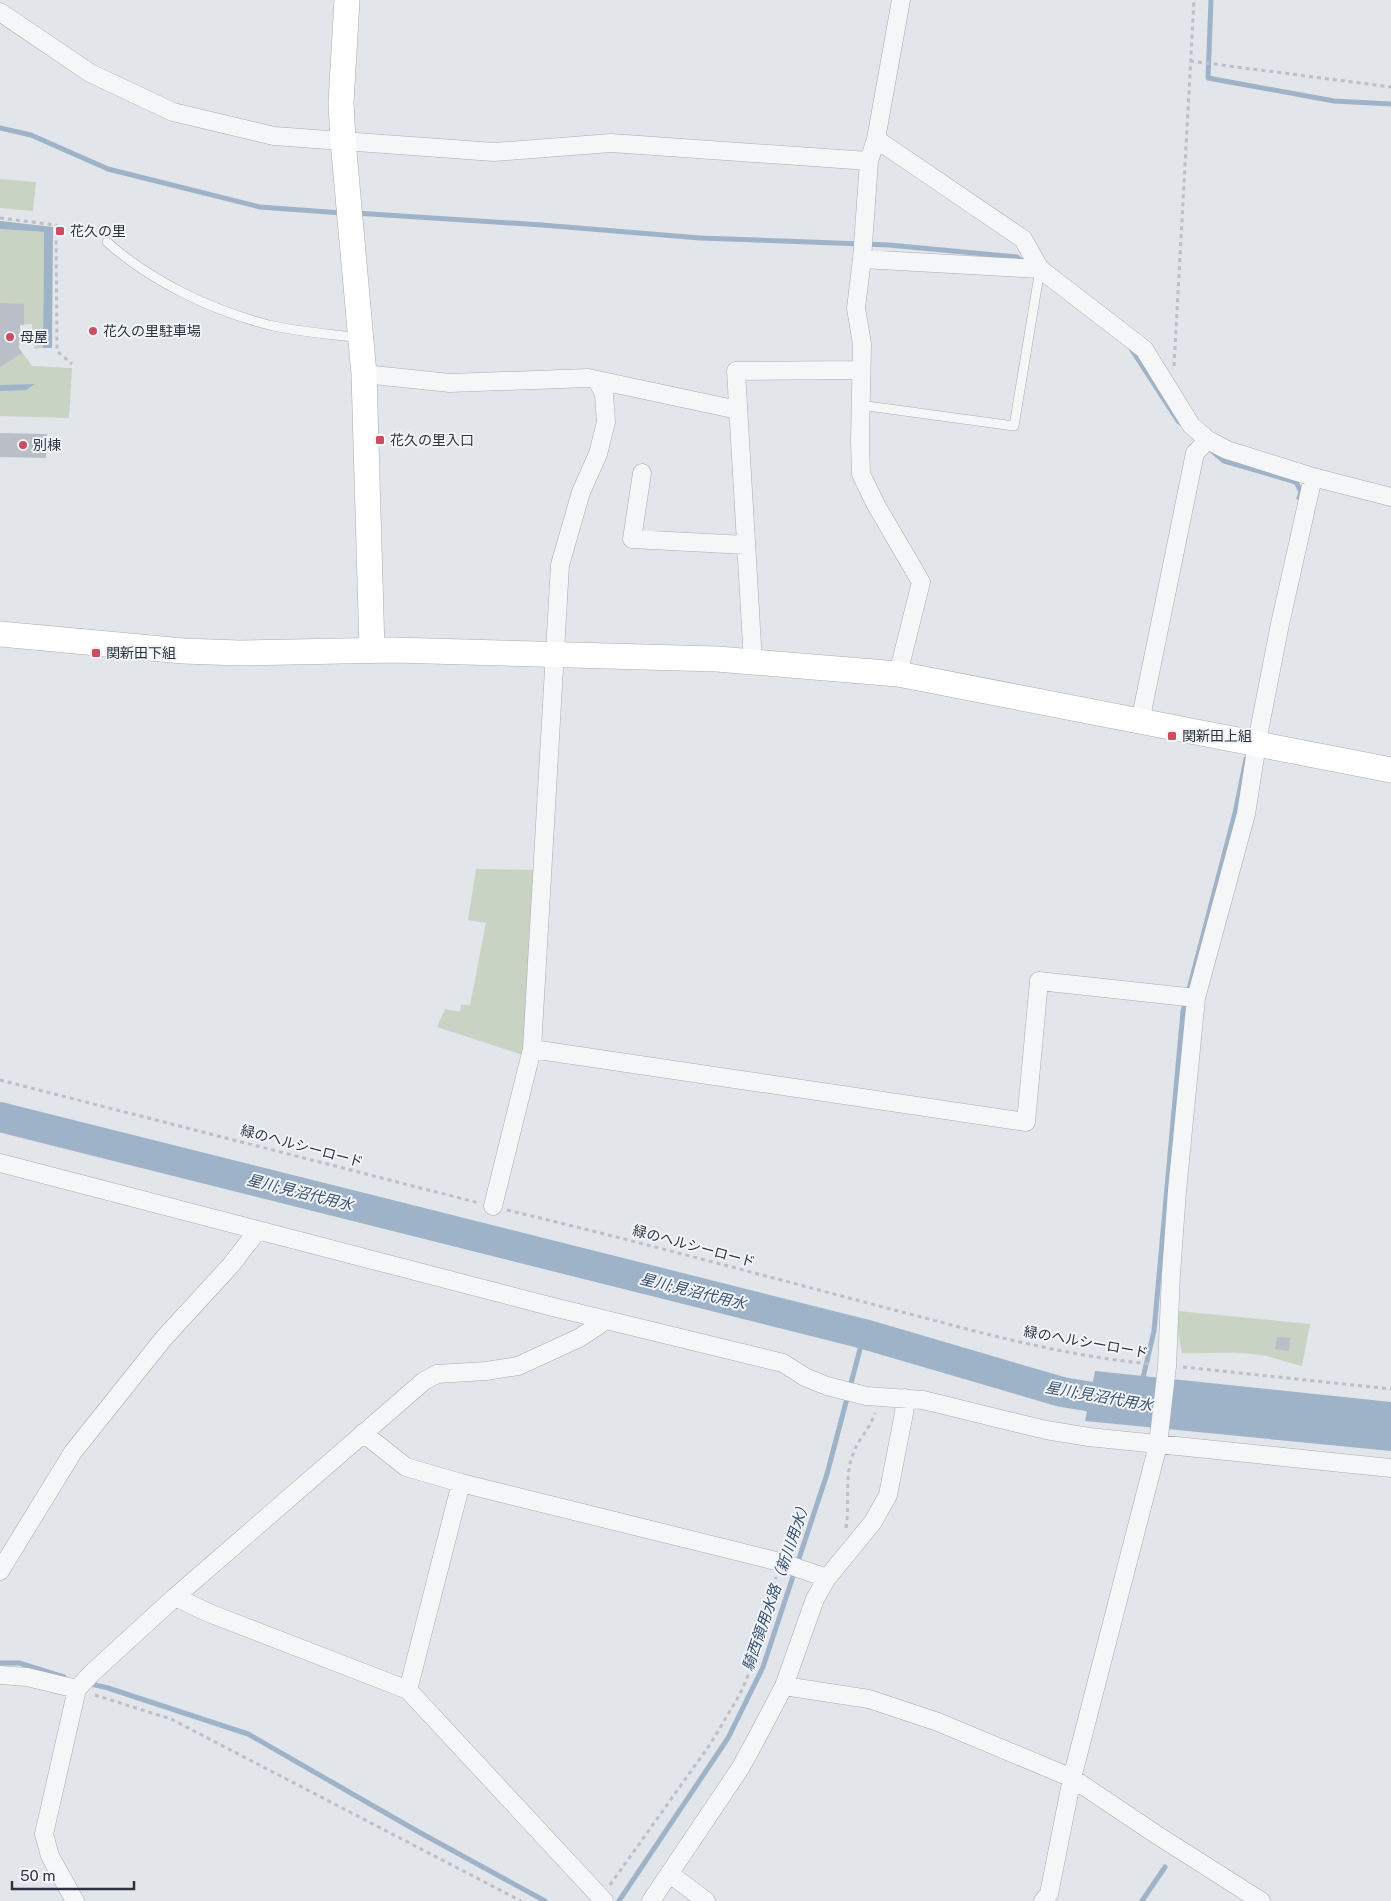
<svg xmlns="http://www.w3.org/2000/svg" width="1391" height="1901" font-family="'Public Sans','Noto Sans JP',sans-serif">
<rect width="100%" height="100%" fill="#e2e5ea"/>
<path fill="#c8d3c4" d="M0,179L36,182L33,211L0,208Z
M0,229L44,232L43,348L35,349L32,343V324L20,325L19,348L32,366L72,368L69,418L0,416Z
M476,869L535,870L523,1055L437,1027L445,1009L460,1012L461,1005H470L486,923L468,920Z
M1178,1311L1310,1324L1302,1366C1288,1363 1274,1357 1260,1355C1235,1351 1208,1354 1182,1353L1178,1333Z"/>
<path fill="#9fb3c8" d="M0,221L53,227L52,348H43L44,232L0,229Z
M35,384L26,390L0,391V385Z
M1095,1371L1391,1402V1451L1085,1421Z"/>
<g fill="none" stroke-linecap="round" stroke-linejoin="round">
<path stroke="#9fb3c8" stroke-width="5" d="M1211,0L1208,78L1334,101L1391,104
M0,128L31,135L108,169L260,207L342,213
M355,213L542,225L700,238L889,245L1017,257L1023,262
M1130,347L1178,421L1182,424
M1211,450L1224,461L1296,482L1301,492L1299,498
M1188,993L1235,813L1246,759
M1142,1382L1154,1331L1183,1011L1186,1001
M0,1663H19L64,1677
M87,1683L108,1688L248,1734L417,1831L545,1901
M619,1901L728,1738L763,1667L827,1474L864,1334
M1142,1901L1165,1867"/>
<path stroke="#9fb3c8" stroke-width="30" d="M0,1117L864,1334L1062,1392L1129,1403"/>
</g>
<path fill="#babec6" d="M0,303L24,304V325H20L19,348L22,353L0,367Z
M0,433L47,434L46,458L0,457Z
M1277,1337L1290,1338L1289,1351L1275,1349Z"/>
<g fill="none" stroke-linecap="round" stroke-linejoin="round">
<g stroke="#a7acb4" stroke-width="10">
<path id="lane" d="M107,242C152,282 211,310 269,325C299,332 330,334 360,338
M860,405L1014,426L1040,269"/>
</g>
<g stroke="#a7acb4" stroke-width="19">
<path id="street" d="M0,12L90,73L173,112L274,136L494,152L611,143L869,161
M876,139L1023,239L1040,269
M862,259L1040,269L1144,349L1191,425L1208,440L1227,450L1313,477L1391,497
M364,374L450,383L588,378L738,410
M597,380L604,394L606,422L598,454L581,492L560,565L532,1049L1026,1122L1039,981L1196,998
M642,473L632,539L746,545
M753,662L736,371L860,370
M898,674L921,582L876,505L861,474L860,441L862,344L856,308L862,259L869,161L876,139L901,0
M1140,722L1195,453L1208,440
M0,1163L553,1307L783,1363L805,1377L827,1386L866,1396L923,1400L1046,1430L1089,1437L1391,1468
M493,1206L532,1049
M363,1433L406,1467L461,1483L780,1562L827,1578
M0,1571L73,1452L164,1338L231,1265L258,1230
M175,1597L209,1613L408,1690L604,1901
M0,1675L27,1677L77,1689
M784,1686L869,1699L938,1722L1072,1778L1157,1835L1261,1901
M408,1690L461,1483
M670,1874L706,1901
M75,1901L50,1856L44,1834L77,1689L92,1673L175,1597L424,1381L437,1374L486,1371L518,1366L579,1338L599,1325L603,1319
M651,1901L741,1767L761,1730L784,1686L815,1599L827,1578L873,1522L888,1495L904,1413L905,1398
M1043,1901L1049,1894L1072,1778L1158,1445L1167,1366L1171,1274L1177,1191L1196,998L1246,814L1259,731L1280,624L1313,477"/>
</g>
<g stroke="#a7acb4" stroke-width="26">
<path id="secondary" d="M347,0L341,103L343,141L364,374L372,650
M0,634L183,651L239,653L393,650L717,659L898,674L1391,770"/>
</g>
<path stroke="#bcbfc5" stroke-width="3" stroke-dasharray="4 4" stroke-linecap="butt" d="M1190,61L1391,87
M0,218L56,225L57,351L72,364
M1174,366L1194,0
M0,1080L479,1203
M507,1210C632,1240 758,1274 883,1307C972,1330 1060,1356 1152,1364
M1183,1367L1391,1389
M846,1528C850,1503 844,1477 853,1454C858,1439 870,1429 875,1413
M95,1695L171,1719L521,1901
M610,1885L711,1743L740,1694L755,1659L776,1577"/>
<use href="#lane" stroke="#f5f6f8" stroke-width="9"/>
<use href="#street" stroke="#f5f6f8" stroke-width="18"/>
<use href="#secondary" stroke="#fff" stroke-width="25"/>
</g>
<g fill="#c84e61" stroke="#f2f4f7" stroke-width="2">
<rect x="55" y="226" width="10" height="10" rx="2.5"/>
<circle cx="93" cy="331" r="5"/>
<circle cx="10" cy="337" r="5"/>
<rect x="375" y="435" width="10" height="10" rx="2.5"/>
<circle cx="23" cy="445" r="5"/>
<rect x="91" y="648" width="10" height="10" rx="2.5"/>
<rect x="1167" y="731" width="10" height="10" rx="2.5"/>
</g>
<g text-anchor="middle" dominant-baseline="central" stroke-width="4" stroke-linejoin="round" paint-order="stroke">
<g font-size="14" fill="#2b3341" stroke="#f2f4f7" text-anchor="start">
<text x="70" y="231">花久の里</text>
<text x="103" y="331">花久の里駐車場</text>
<text x="20" y="337">母屋</text>
<text x="390" y="440">花久の里入口</text>
<text x="33" y="445">別棟</text>
<text x="106" y="653">関新田下組</text>
<text x="1182" y="736">関新田上組</text>
</g>
<g font-size="14" fill="#2b3341" stroke="#f2f4f7">
<text transform="translate(302 1146) rotate(15)">緑のヘルシーロード</text>
<text transform="translate(694 1246) rotate(15)">緑のヘルシーロード</text>
<text transform="translate(1086 1342) rotate(10)">緑のヘルシーロード</text>
</g>
<g font-size="15" font-style="italic" fill="#375273" stroke="#f2f4f7">
<text transform="translate(300 1192) rotate(14)">星川;見沼代用水</text>
<text transform="translate(693 1291) rotate(14)">星川;見沼代用水</text>
<text transform="translate(1099 1396) rotate(10)">星川;見沼代用水</text>
<text transform="translate(776 1585) rotate(-71)">騎西領用水路（新川用水）</text>
</g>
</g>
<path d="M12 1881v8h122v-8" fill="none" stroke="#2b3341" stroke-width="2.5"/>
<text x="20" y="1881" font-size="15" fill="#2b3341" stroke="#f2f4f7" stroke-width="4" paint-order="stroke">50 m</text>
</svg>
